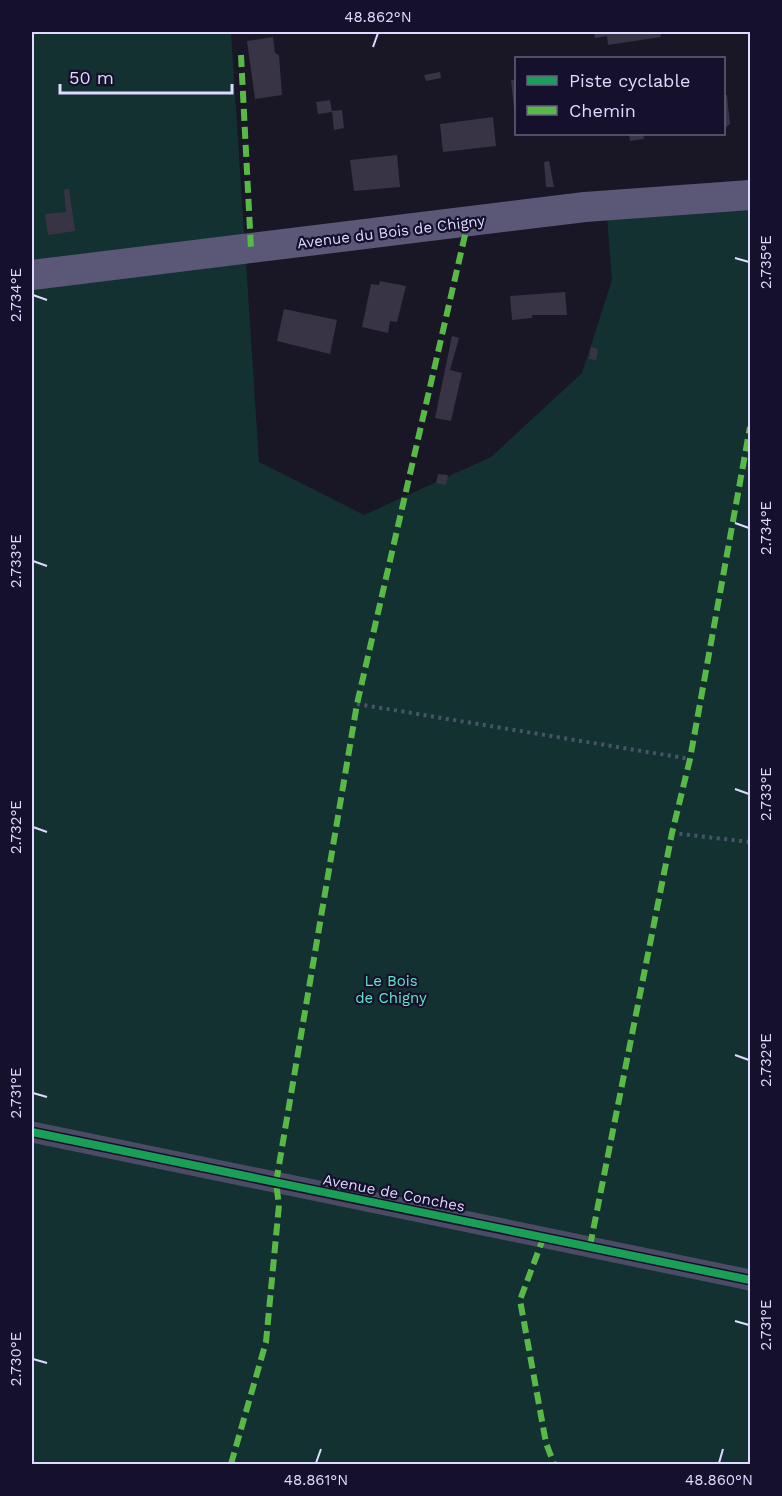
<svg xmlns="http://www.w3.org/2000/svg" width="782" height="1496" font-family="'Work Sans',sans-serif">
<rect width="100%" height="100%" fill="#191625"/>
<path fill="#143132" d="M32,32H231L259,462L364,515L491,457L582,373L612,280L607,217L750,207V1464H32Z"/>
<path fill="#383446" d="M594,32H660L661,37L608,45L607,36L595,38Z
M273,37L275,53L279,55L282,95L255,99L247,41Z
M440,72L441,78L426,81L424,75Z
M511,80H516V117H515Z
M724,95H727L730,124L724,129Z
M330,100L332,112L318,114L316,102Z
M342,110L344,128L334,130L332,111Z
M493,117L496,146L443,152L440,124Z
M629,134H643L644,139L630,141Z
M397,155L400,187L354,191L350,160Z
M549,161L554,187H546L544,162Z
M69,189L75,231L48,235L45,214L66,212L64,190Z
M380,281L406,286L397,322L390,321L388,333L362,327L371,284L379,285Z
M565,292L567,315H532V318L512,320L510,296Z
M284,309L337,320L330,354L277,341Z
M452,336L459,338L450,370L462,373L451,421L435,418Z
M591,347L598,349L596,360L589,359Z
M438,474L448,475L446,485L436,483Z"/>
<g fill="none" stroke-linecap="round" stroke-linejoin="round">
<path stroke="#475465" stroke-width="4" stroke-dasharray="3 4.5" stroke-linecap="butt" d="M357,704L690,759
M672,833L750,842"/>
<path stroke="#4c4b65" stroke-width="21" d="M32,1132L750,1280"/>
<path stroke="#5a5777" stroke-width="30" d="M32,275L585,207L750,195"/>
<path stroke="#58b947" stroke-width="6" stroke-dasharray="12 6" stroke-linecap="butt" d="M241,55L251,249
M544,1236L520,1300L546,1443L554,1464
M590,1246L672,833L690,759L750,427
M231,1464L266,1342L279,1205L276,1183L357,704L468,222"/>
<g stroke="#15102b" stroke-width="11">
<path id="cycleway" d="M32,1132L750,1280"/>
</g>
<use href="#cycleway" stroke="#1a9f57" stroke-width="8"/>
</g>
<path fill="none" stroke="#dfdaff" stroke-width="2" d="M373,47L378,33M735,258L749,262M33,295L47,300M735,523L749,528M33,561L47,566M735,789L749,794M33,827L47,832M735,1055L749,1060M33,1093L47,1097M735,1321L749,1325M33,1359L47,1363M316,1463L321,1449M719,1463L723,1449"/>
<g text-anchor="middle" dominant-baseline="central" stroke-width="4.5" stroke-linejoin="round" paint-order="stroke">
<g font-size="15" fill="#dfdaff" stroke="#15102b">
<text transform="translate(391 232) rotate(-7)">Avenue du Bois de Chigny</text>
<text transform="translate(394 1193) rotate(11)">Avenue de Conches</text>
</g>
<g font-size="15" fill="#60e5c6" stroke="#15102b">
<text x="391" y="981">Le Bois<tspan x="391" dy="17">de Chigny</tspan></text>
</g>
</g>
<rect width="782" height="1496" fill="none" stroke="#15102b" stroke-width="66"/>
<rect x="515" y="57" width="210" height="78" fill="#15102b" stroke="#666180" stroke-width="1.5"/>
<rect x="527" y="76" width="30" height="9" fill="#1a9f57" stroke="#666180" stroke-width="1.5"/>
<text x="569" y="87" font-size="18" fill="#dfdaff">Piste cyclable</text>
<rect x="527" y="106" width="30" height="9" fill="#58b947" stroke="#666180" stroke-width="1.5"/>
<text x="569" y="117" font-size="18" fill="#dfdaff">Chemin</text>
<path d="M60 84v9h172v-9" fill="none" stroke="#dfdaff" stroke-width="3"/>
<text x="69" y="84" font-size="18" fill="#dfdaff" stroke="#15102b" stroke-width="4.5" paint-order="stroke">50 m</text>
<rect x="33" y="33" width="716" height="1430" fill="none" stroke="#dfdaff" stroke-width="2"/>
<g font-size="15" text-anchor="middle" fill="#dfdaff">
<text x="378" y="22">48.862°N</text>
<text transform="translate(766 262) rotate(-90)" y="5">2.735°E</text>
<text transform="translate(16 295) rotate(-90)" y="5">2.734°E</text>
<text transform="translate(766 528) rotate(-90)" y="5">2.734°E</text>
<text transform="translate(16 561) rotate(-90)" y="5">2.733°E</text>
<text transform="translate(766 794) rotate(-90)" y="5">2.733°E</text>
<text transform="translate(16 827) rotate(-90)" y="5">2.732°E</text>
<text transform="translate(766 1060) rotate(-90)" y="5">2.732°E</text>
<text transform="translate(16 1093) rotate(-90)" y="5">2.731°E</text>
<text transform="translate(766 1325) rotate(-90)" y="5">2.731°E</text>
<text transform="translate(16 1359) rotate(-90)" y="5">2.730°E</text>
<text x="316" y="1485">48.861°N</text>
<text x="719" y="1485">48.860°N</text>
</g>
</svg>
